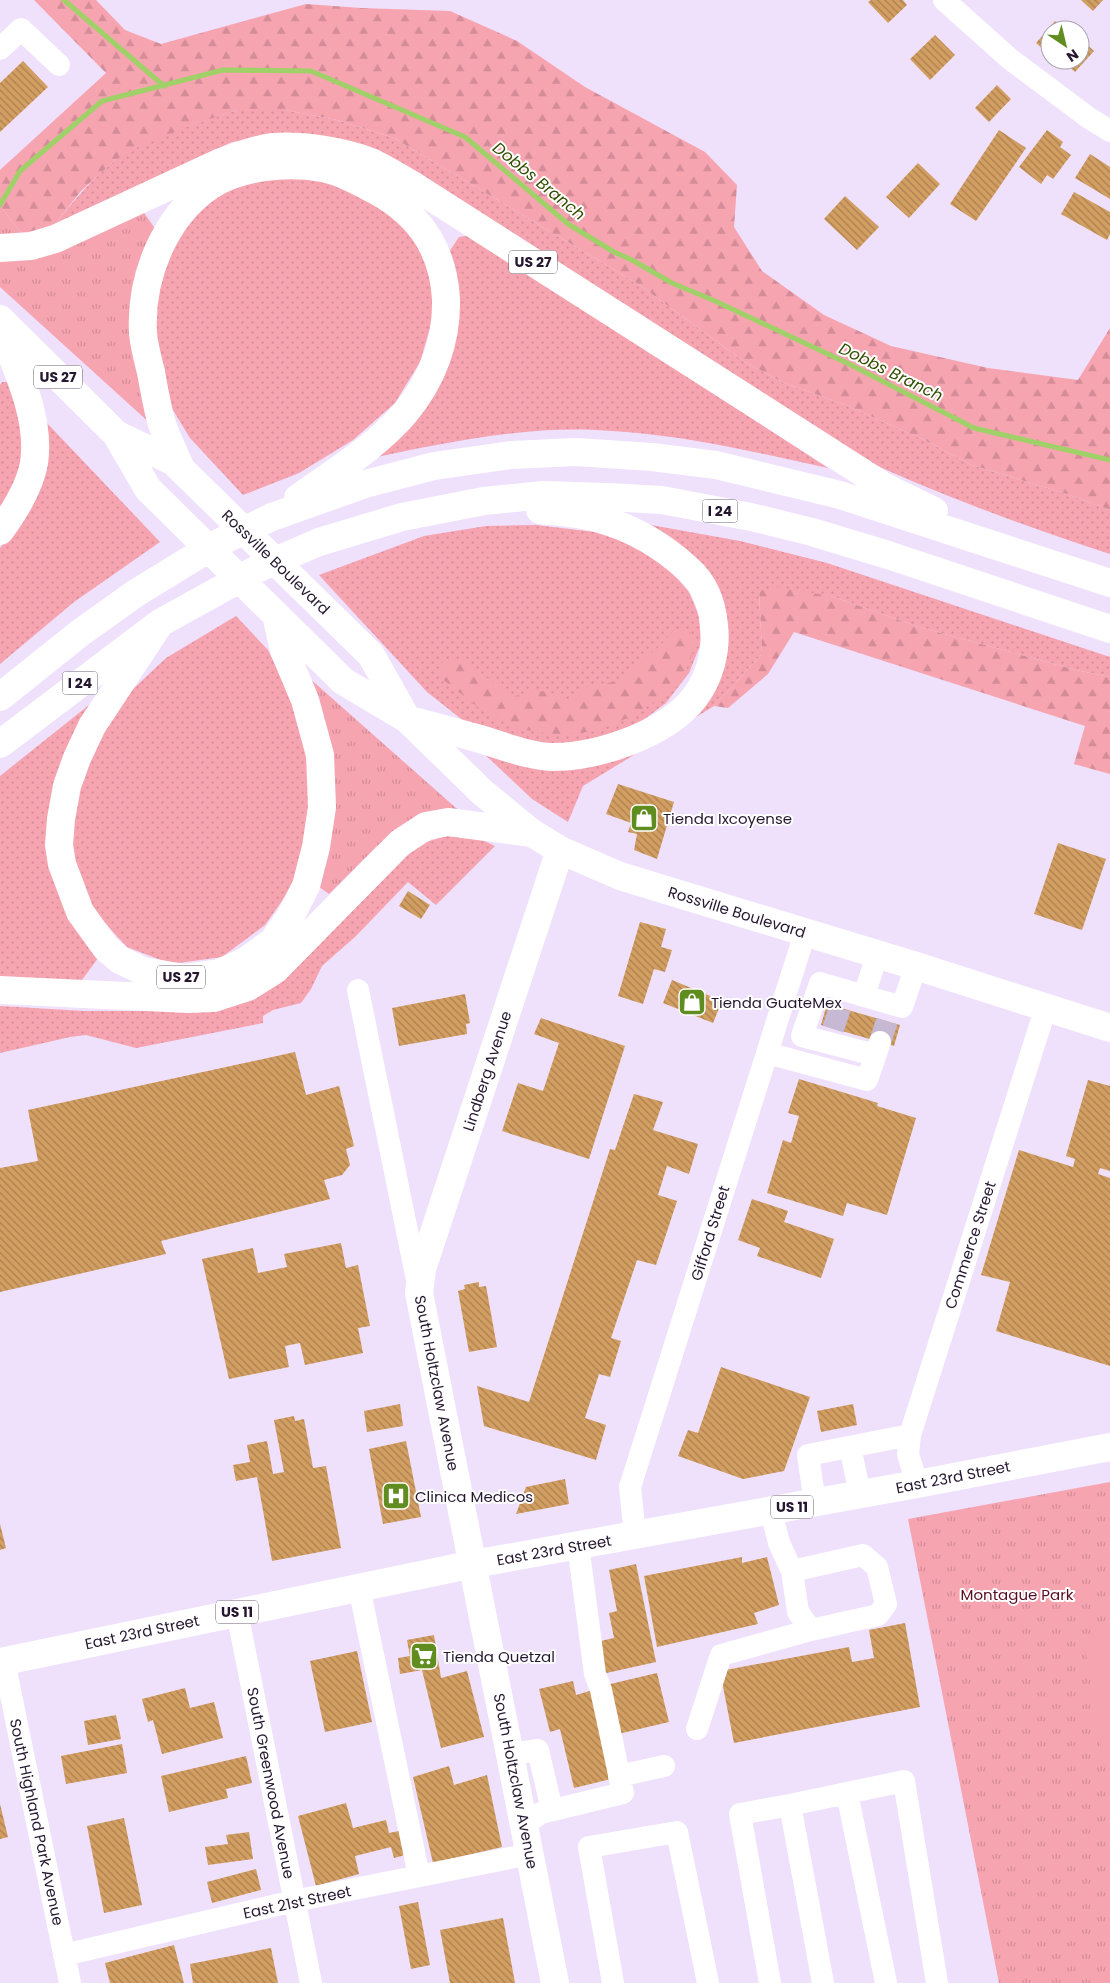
<svg xmlns="http://www.w3.org/2000/svg" width="1110" height="1983" font-family="Poppins,sans-serif">
<defs>
<pattern id="grass-dots" width="8" height="8" patternUnits="userSpaceOnUse" patternTransform="scale(1.25)"><rect width="8" height="8" fill="#f6a4b0"/><path d="M2 2h.1M6 6h.1" fill="none" stroke="#d38c98" stroke-width="1.8" stroke-linecap="round"/></pattern>
<pattern id="forest-firs" width="22" height="20" patternUnits="userSpaceOnUse" patternTransform="scale(1.25)"><rect width="22" height="20" fill="#f6a4b0"/><path d="M5 1l3.5 6h-7zM16 11l3.5 6h-7z" fill="#d38c98"/></pattern>
<pattern id="park-tufts" width="24" height="20" patternUnits="userSpaceOnUse" patternTransform="scale(1.25)"><rect width="24" height="20" fill="#f6a4b0"/><path d="M3 7l-1-3M5 7V3M7 7l1-3M15 17l-1-3M17 17v-4M19 17l1-3" fill="none" stroke="#d38c98"/></pattern>
<pattern id="building-back-hatch" width="6" height="6" patternUnits="userSpaceOnUse" patternTransform="scale(1.25)"><rect width="6" height="6" fill="#d29e61"/><path d="M-1 5l2 2M0 0l6 6M5-1l2 2" fill="none" stroke="#aa8050"/></pattern>
</defs>
<rect width="100%" height="100%" fill="#efe0fc"/>
<path fill="url(#grass-dots)" d="M237,110H285L337,120L394,138L638,284L745,362L782,382L848,406L922,439L972,465L1067,494L1110,510V554C1022,525 936,494 852,454L473,214L283,134L232,142L55,224C73,202 91,180 113,162C142,139 200,122 237,110Z
M286,175L322,178L393,213L418,238L432,272L434,314L420,362L395,403L353,440L299,473L243,495L190,438L165,397L154,356L159,268L181,228L209,199L247,181Z
M471,235L828,468C751,451 675,433 595,430C522,427 449,442 377,457L425,398L447,255L459,237Z
M2,382H16L28,425L22,473L0,511V385Z
M45,421L160,542L74,602L0,664V548L23,516L43,482L48,458Z
M536,525L595,532L641,547L667,567L689,592L699,616L701,643L689,673L666,703L638,724L599,739L549,745L523,741L465,722L427,692L319,575L424,536L486,526Z
M651,525L740,541L827,563L1110,657V677L1076,670L919,627L831,596L759,592L762,654L714,706L583,786L568,822L532,799L477,747L590,761L715,676L686,556Z
M236,616L268,650L297,709L308,767V832L296,881L265,925L222,957L171,964L127,947L93,910L72,858L71,814L89,760L107,725L130,692L166,658Z
M94,701L55,803L101,954L79,984L0,981V776Z
M449,835L480,839L495,846L436,905L408,882L355,937L322,966L311,989L301,1003L273,1010L263,1016V1023L136,1048L86,1035L70,1037L0,1053V1006L84,1011H208L423,843Z"/>
<path fill="url(#forest-firs)" d="M34,0H96L125,30L161,44L306,4L361,8L450,11L517,41L585,87L705,152L737,185L734,227L762,271L824,315L891,346L988,368L1078,380L1110,328V510L1067,494L972,465L922,439L848,406L782,382L745,362L638,284L394,138L337,120L285,110H237L192,125L137,147L114,161L81,191L55,224L23,235L0,206V170L106,73Z
M777,587L831,596L919,627L1076,670L1110,677V774L1074,764L1085,726L794,632L768,674L728,708L714,706L762,654L759,591Z
M689,630L696,644L685,673L667,694L632,716L597,731L556,735L515,728L483,711L437,675L444,659H461L475,672L491,680L510,698C536,689 546,687 570,702L587,687L618,681L661,645L673,631Z"/>
<path fill="url(#park-tufts)" d="M0,206L23,235L0,237Z
M140,207L156,230L152,425L0,287V255Z
M299,669L465,816L404,825L377,846L329,894L315,884L327,839Z
M1110,1482V1983H999L908,1519Z"/>
<path fill="#f6a4b0" d="M1110,1636V1799L1084,1642Z"/>
<g fill="none" stroke-linecap="round" stroke-linejoin="round">
<path stroke="#a0d168" stroke-width="5" d="M64,0L164,86
M0,205L20,171L102,101L223,70L311,71L465,137L568,224L614,252L632,260L672,283L715,301L849,364L974,428L1110,460"/>
</g>
<path fill="url(#building-back-hatch)" d="M871,0H903L907,5L888,23L868,2Z
M1081,0H1103L1093,11Z
M1055,21L1065,30H1050V55L1036,43Z
M935,35L955,55L930,80L910,59Z
M1080,38L1094,51L1075,72L1062,60H1080Z
M23,61L48,87L0,132V83Z
M997,85L1011,99L989,122L975,108Z
M999,130L1026,148L976,221L950,204Z
M1047,130L1063,142L1060,147L1071,155L1053,179L1047,175L1041,184L1019,167Z
M1090,154L1110,167V199L1075,178Z
M918,163L940,184L909,218L886,197Z
M1074,192L1110,212V234L1107,240L1061,214Z
M845,196L879,227L857,250L824,219Z
M618,784L674,802L657,859L634,850L637,834L628,832L631,823L606,814Z
M1058,843L1106,859L1082,930L1034,914Z
M408,891L430,905L421,919L399,906Z
M640,922L666,929L661,947L672,950L665,972L654,969L643,1004L618,996Z
M672,980L722,1001L713,1023L663,1003Z
M465,994L470,1023L466,1024L467,1034L399,1046L392,1008Z
M827,1004L900,1025L894,1046L821,1025Z
M541,1018L625,1046L589,1159L502,1131L518,1083L543,1091L559,1043L534,1034Z
M295,1052L306,1095L339,1086L354,1146L346,1149L350,1165L342,1175L324,1180L330,1199L161,1241L166,1254L0,1292V1168L38,1161L28,1110Z
M799,1079L878,1103L877,1106L916,1118L887,1215L847,1203L843,1216L767,1193L783,1140L791,1143L799,1116L788,1113Z
M1088,1080L1110,1086V1171L1100,1168L1098,1174L1110,1178V1366L996,1331L1010,1282L981,1275L1019,1150L1073,1167L1075,1159L1066,1156Z
M634,1094L663,1102L653,1130L698,1144L689,1174L667,1166L658,1195L677,1201L656,1265L637,1260L611,1338L621,1341L610,1377L599,1374L585,1418L606,1425L596,1460L484,1426L477,1386L529,1402L610,1149L615,1150Z
M752,1199L788,1211L784,1222L834,1239L821,1278L757,1256L760,1248L738,1240Z
M341,1243L346,1268L358,1265L370,1326L358,1328L363,1353L305,1365L300,1343L285,1346L289,1367L229,1379L202,1259L253,1248L258,1273L287,1267L284,1254Z
M479,1282V1287L486,1286L497,1347L469,1352L458,1291L465,1289L464,1285Z
M721,1367L810,1397L784,1471L743,1479L678,1456L688,1430L698,1433Z
M400,1404L403,1426L367,1432L364,1411Z
M853,1404L857,1425L821,1432L817,1411Z
M294,1416L295,1421L304,1419L313,1468L326,1466L341,1548L272,1561L257,1477L236,1481L233,1465L250,1462L247,1445L267,1441L273,1474L284,1472L274,1420Z
M406,1441L421,1517L383,1524L369,1449Z
M565,1479L569,1504L516,1514L526,1487Z
M0,1524L6,1548L0,1550Z
M742,1557V1563L767,1557L779,1605L754,1613L758,1624L657,1647L644,1576Z
M636,1564L656,1662L602,1674L596,1642L614,1638L609,1613L617,1611L609,1570Z
M905,1623L920,1707L734,1743L720,1671L849,1647L852,1662L874,1658L869,1630Z
M434,1635L441,1678L467,1671L484,1737L441,1748L422,1670L400,1674L398,1658L410,1656L407,1640Z
M357,1651L372,1722L325,1732L310,1661Z
M657,1673L669,1722L618,1734L606,1685Z
M573,1681L576,1695L593,1690L615,1778L574,1788L560,1729L550,1732L539,1689Z
M185,1688L190,1708L214,1702L223,1738L162,1754L153,1720L148,1722L142,1699Z
M116,1715L121,1739L88,1745L84,1721Z
M122,1744L127,1773L66,1784L61,1756Z
M246,1756L252,1783L226,1789L228,1798L169,1812L161,1776Z
M449,1766L454,1785L487,1775L502,1847L433,1863L413,1777Z
M346,1803L353,1828L386,1820L389,1833L399,1831L405,1855L394,1858L391,1847L355,1856L359,1874L316,1886L298,1816Z
M0,1804L8,1837L0,1839Z
M124,1818L142,1905L104,1913L87,1826Z
M249,1832L253,1859L208,1865L205,1847L228,1844L226,1835Z
M256,1869L261,1890L212,1903L207,1882Z
M418,1902L430,1965L411,1969L399,1906Z
M503,1918L515,1983H450L440,1930Z
M174,1945L184,1983H110L105,1963Z
M271,1948L278,1983H193L190,1964Z"/>
<g fill="none" stroke-linecap="round" stroke-linejoin="round">
<path stroke="#c7b8d3" stroke-width="22" stroke-dasharray="22 11" stroke-linecap="butt" d="M833,1029L840,1008
M880,1042L887,1021"/>
<path stroke="#fff" stroke-width="22" d="M944,0L1010,59L1089,118L1110,131
M0,49L21,29L59,65
M358,990L418,1285
M864,996L877,955
M767,1053L867,1080L880,1042
M875,1055L802,1036L820,983L902,1007L916,966
M850,1447L860,1494
M917,1484L908,1454L910,1435L1046,1007
M815,1503L808,1455L910,1435
M635,1535L630,1487L805,933
M792,1571L798,1612L811,1630
M359,1587L419,1876
M237,1612L311,1983
M4,1661L70,1983
M697,1729L721,1655L811,1630L878,1615L886,1604L877,1567L863,1555L792,1571L779,1543L771,1511
M511,1754L538,1750L552,1810
M619,1776L664,1766
M847,1793L886,1983
M790,1805L904,1781L937,1983
M524,1825L541,1813L623,1793L601,1690L595,1674L578,1545
M64,1955L294,1901L530,1854
M613,1983L589,1847L677,1832L708,1983
M770,1983L740,1814L790,1805L823,1983"/>
<path stroke="#fff" stroke-width="28" d="M276,615L343,681L407,719L482,792L532,833L560,850L620,876L916,966L1110,1028
M0,1662L474,1564L917,1484L1110,1447
M555,1983L419,1293L422,1269L560,850"/>
<path stroke="#fff" stroke-width="28" d="M0,248L31,246L55,239L221,162C238,156 255,149 273,147C303,145 343,151 371,162C386,169 400,178 414,186L885,487L934,511
M0,319L116,434L148,489L276,615L284,650L305,700L320,755L322,807L316,847L306,886L290,917L273,941L246,961L219,973L184,978L143,971L120,960L106,948L80,912L62,864L59,845L61,819L67,786L77,758L92,726L160,623
M0,326C16,368 41,417 34,463C30,486 14,512 0,531
M116,434L174,462L181,469L371,655L407,719C431,726 456,732 480,739C504,746 527,756 553,757C598,757 667,734 695,697C710,677 717,650 714,625C712,604 704,583 688,569C663,546 632,528 600,519C581,513 560,512 540,510
M181,469C175,454 167,439 162,424C157,407 154,389 151,372C148,360 144,346 143,333C140,278 164,217 210,186C240,166 287,162 322,168C337,170 354,179 367,186C415,209 443,245 446,299C447,341 432,380 405,413C376,447 334,472 298,498
M0,697L80,633L136,593L216,544L272,517L365,484L434,466L511,455L576,452L652,457L716,465L840,495L1110,583
M0,744L160,623L261,567L319,542L402,517L484,501L543,495L608,497L662,500L751,517L812,532L888,555L1110,629
M0,990L188,999L214,998L248,987L275,970L400,843L426,826L448,822L532,833"/>
</g>
<defs>
<g id="shop-square" transform="scale(1.4375)"><rect x="-9" y="-9" width="18" height="18" rx="4" fill="#608d1f" stroke="#fff"/><path d="M-5-2.5h2.3a2.7 3.5 0 0 1 5.4 0H5L5.5 6h-11ZM-1.5-2.5h3a1.5 2.3 0 0 0-3 0Z" fill="#fff"/></g>
<g id="hospital-square" transform="scale(1.4375)"><rect x="-9" y="-9" width="18" height="18" rx="4" fill="#608d1f" stroke="#fff"/><path d="M-5-5h3v3.5h4V-5h3V5h-3V1.5h-4V5h-3Z" fill="#fff"/></g>
<g id="supermarket-square" transform="scale(1.4375)"><rect x="-9" y="-9" width="18" height="18" rx="4" fill="#608d1f" stroke="#fff"/><path d="M-6-5.5h2.5l.6 2H6L4.5 2H-2.5L-4.4-4H-6ZM-1.5 3.2a1.3 1.3 0 1 0 .1 0ZM3 3.2a1.3 1.3 0 1 0 .1 0Z" fill="#fff"/></g>
</defs>
<g fill-rule="evenodd">
<use href="#shop-square" x="644" y="818"/>
<use href="#shop-square" x="692" y="1002"/>
<use href="#hospital-square" x="396" y="1496"/>
<use href="#supermarket-square" x="424" y="1656"/>
</g>
<g text-anchor="middle" dominant-baseline="central" stroke-width="4" stroke-linejoin="round" paint-order="stroke">
<g fill="#fff" stroke="#665d6e" stroke-width="1">
<rect x="509" y="250.5" width="48" height="23" rx="4"/>
<rect x="34" y="365.5" width="48" height="23" rx="4"/>
<rect x="702.5" y="499.5" width="35" height="23" rx="4"/>
<rect x="62.5" y="671.5" width="35" height="23" rx="4"/>
<rect x="157" y="965.5" width="48" height="23" rx="4"/>
<rect x="771" y="1495.5" width="42" height="23" rx="4"/>
<rect x="216" y="1600.5" width="42" height="23" rx="4"/>
</g>
<g font-size="14" font-weight="bold" fill="#251730">
<text x="533" y="262">US 27</text>
<text x="58" y="377">US 27</text>
<text x="720" y="511">I 24</text>
<text x="80" y="683">I 24</text>
<text x="181" y="977">US 27</text>
<text x="792" y="1507">US 11</text>
<text x="237" y="1612">US 11</text>
</g>
<g font-size="15" fill="#251730" stroke="#fff">
<text transform="translate(276 562) rotate(44)">Rossville Boulevard</text>
<text transform="translate(737 912) rotate(17)">Rossville Boulevard</text>
<text transform="translate(487 1071) rotate(-72)">Lindberg Avenue</text>
<text transform="translate(710 1233) rotate(-73)">Gifford Street</text>
<text transform="translate(970 1245) rotate(-72)">Commerce Street</text>
<text transform="translate(437 1383) rotate(79)">South Holtzclaw Avenue</text>
<text transform="translate(953 1477) rotate(-11)">East 23rd Street</text>
<text transform="translate(554 1550) rotate(-10)">East 23rd Street</text>
<text transform="translate(142 1632) rotate(-12)">East 23rd Street</text>
<text transform="translate(516 1781) rotate(79)">South Holtzclaw Avenue</text>
<text transform="translate(271 1783) rotate(79)">South Greenwood Avenue</text>
<text transform="translate(37 1822) rotate(78)">South Highland Park Avenue</text>
<text transform="translate(297 1902) rotate(-12)">East 21st Street</text>
</g>
<g font-size="15" fill="#251730" stroke="#fff" text-anchor="start">
<text x="663" y="818">Tienda Ixcoyense</text>
<text x="711" y="1002">Tienda GuateMex</text>
<text x="415" y="1496">Clinica Medicos</text>
<text x="443" y="1656">Tienda Quetzal</text>
</g>
<g font-size="15" fill="#560c22" stroke="#fff">
<text x="1017" y="1594">Montague Park</text>
</g>
<g font-size="16" font-style="italic" fill="#324f00" stroke="#fff">
<text transform="translate(539 181) rotate(39)">Dobbs Branch</text>
<text transform="translate(891 372) rotate(26)">Dobbs Branch</text>
</g>
</g>
<g transform="translate(1065 45) rotate(145)"><circle r="24" fill="#ffffff" stroke="#a8a2ac"/>
<path d="M0-4L9 19L0 12L-9 19Z" fill="#608d1f"/>
<text y="-8" font-size="14" font-weight="bold" text-anchor="middle" fill="#251730">N</text>
</g>
</svg>
